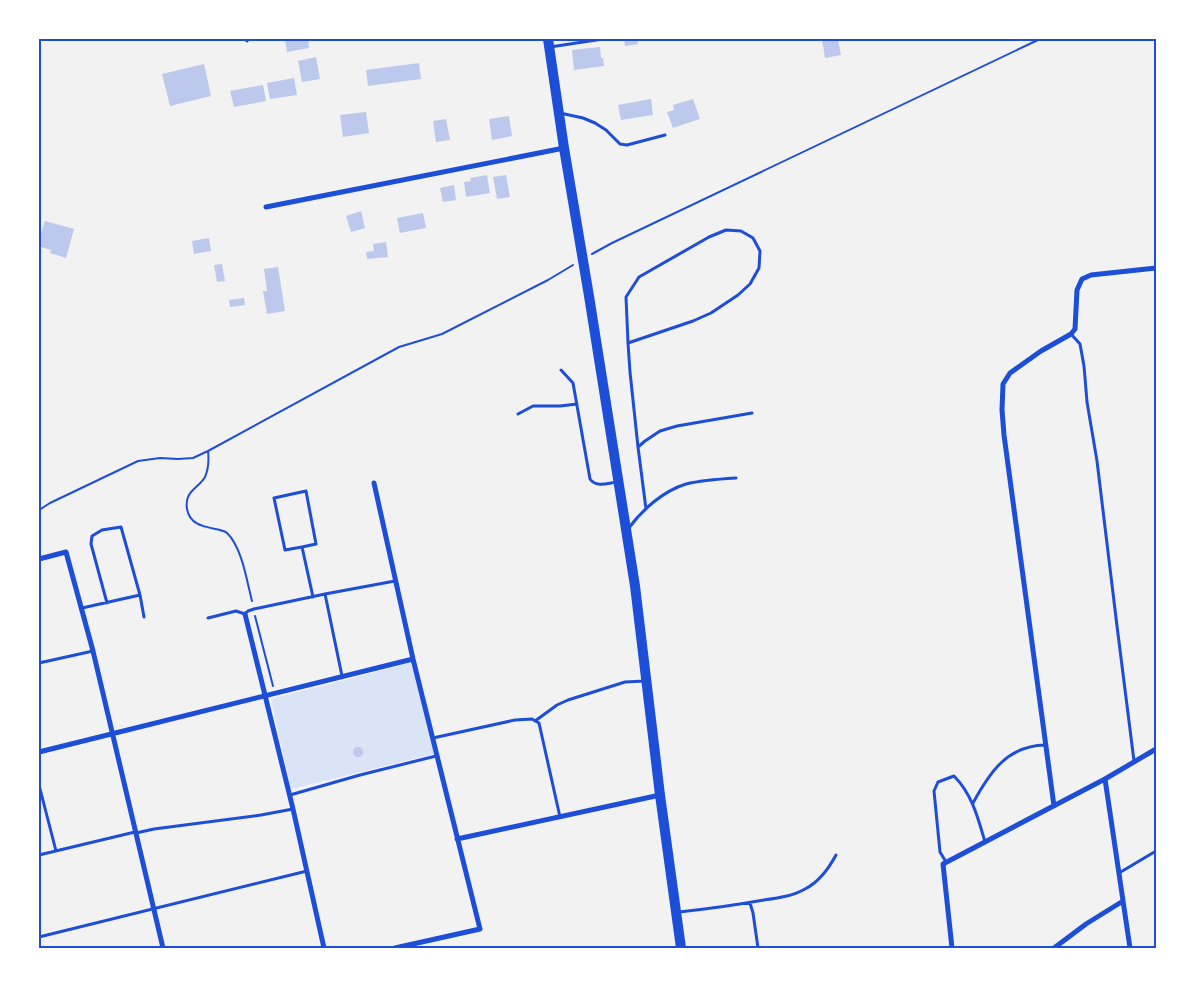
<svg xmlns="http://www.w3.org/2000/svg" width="1195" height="987" font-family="'Alegreya Sans',sans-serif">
<rect width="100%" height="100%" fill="#f2f2f2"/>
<path fill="#dbe4f7" d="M414,662L437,753L291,789L271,699Z"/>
<path fill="#bdc9ec" d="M285,39H308L309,48L287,52Z
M624,39H637L638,44L625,46Z
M822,39H838L841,55L825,58Z
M600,47L601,58H603L604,66L574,70L572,50Z
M316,57L320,79L302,82L298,61Z
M419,63L421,79L368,86L366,70Z
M204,64L211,96L170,106L162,74Z
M294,78L297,95L270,99L267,83Z
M263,85L266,101L234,107L230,91Z
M651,99L653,115L621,120L618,105Z
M693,99L700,119L673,128L667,112L674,110L673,105Z
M366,112L369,133L343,137L340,115Z
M509,116L512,136L492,140L489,119Z
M446,119L450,140L436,142L433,121Z
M487,175L490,193L466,197L464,182L471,181L470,178Z
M506,175L510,197L497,199L493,177Z
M454,185L456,200L443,202L440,188Z
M361,211L365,228L351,232L346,216Z
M423,213L426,228L400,233L397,218Z
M45,221L74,229L66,258L50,253L51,250L41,247L40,250H39V233H41Z
M209,238L211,251L194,254L192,241Z
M386,242L388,257L367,259L366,252L374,251L373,244Z
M222,264L225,281L217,282L214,265Z
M278,267L285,311L267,314L263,291H267L264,269Z
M244,298L245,305L230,307L229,300Z
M353 752a5 5 0 1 1 10 0a5 5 0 1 1-10 0Z"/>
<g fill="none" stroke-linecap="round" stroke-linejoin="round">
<path stroke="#1d4ed8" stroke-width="2" d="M592,254L612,243L1040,39
M208,451C209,460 209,468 205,477C198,489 184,491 187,509C190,526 206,527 220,530C222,531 225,531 227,533C242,547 247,582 252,601
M39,510L50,503L138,461L160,458L178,459L193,458L208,451L399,347L442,334L548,280L573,265
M255,616L273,686"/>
<path stroke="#1d4ed8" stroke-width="3" d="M247,41L248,39
M550,47L603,39
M560,113L583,118L595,123L606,130L620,144L627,145L665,135
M1071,334L1080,344L1084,366L1087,402L1097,461L1117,626L1134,761
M628,343L693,321L711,313L738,295L750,284L759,268L760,251L753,238L741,231L726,230L709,237L639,277L626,297L628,343L630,372L638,447
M561,370L573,383L590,479C596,488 608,483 618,482
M518,414L533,406H560L577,404
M646,509L638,447L645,441L660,431L677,426L752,413
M628,529C642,510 663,491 686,484C702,480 719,479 736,478
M302,547L316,544L306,491L274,498L285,550L302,547L313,597
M325,594L395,581
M140,595L144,617
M82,608L140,595L121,527L102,530L92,536L91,544L107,603
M208,618L236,611L245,614L248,611L254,609L325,594L342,676
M39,663L93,651
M535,721L557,705L568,700L625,682L645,681
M433,738L515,720L532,719L539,723L560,817
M39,785L56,851
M290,795L360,775L436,756
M973,803C990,772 1007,746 1045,745
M136,833L154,829L261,815L293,809
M39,855L135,832
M946,862L940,852L934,791L938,782L954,776C972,794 978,818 985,842
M1119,873L1156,851
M750,903L753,913L758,948
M679,912C707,909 736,905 764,900C778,898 793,896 805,889C819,882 829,868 836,855
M39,937L307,871"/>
<path stroke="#1d4ed8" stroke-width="5" d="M266,207L564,148
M374,483L413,659L480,929L395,948
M39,559L66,552L93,651L163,948
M245,614L293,809L324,948
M39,752L413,659
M1105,779L1130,948
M1054,806L1004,435L1002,410L1003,384L1010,373L1041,351L1071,334L1075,329L1077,290L1082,279L1091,275L1156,268
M457,839L660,795
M952,948L943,864L1105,779L1156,749
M1054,948L1086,924L1123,901"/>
<path stroke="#1d4ed8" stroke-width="10" d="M548,39L564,148L589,296L635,586L660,795L681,948"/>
</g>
<rect width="1195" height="987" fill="none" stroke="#ffffff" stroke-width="80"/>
<rect x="40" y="40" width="1115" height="907" fill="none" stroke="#1d4ed8" stroke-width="2"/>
</svg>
